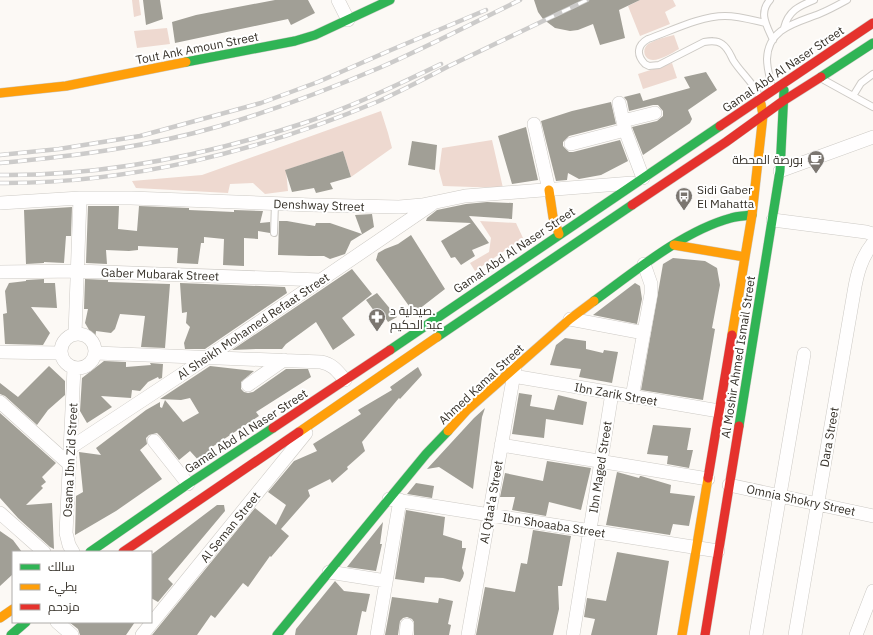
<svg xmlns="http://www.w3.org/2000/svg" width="873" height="635" font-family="'IBM Plex Sans',Cairo,sans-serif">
<rect width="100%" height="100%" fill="#fcf9f5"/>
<path fill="#eed9d0" d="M132,0H139L141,15L134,17Z
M640,0H673L676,6L665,12L670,24L640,36L628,6Z
M167,28L170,44L137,48L134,31Z
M674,35L679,49C672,53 661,60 653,60C643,60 641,47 650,43C657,39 666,37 674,35Z
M672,63L677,78L643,89L638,74Z
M381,111L388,133L392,148L351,177L343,151L286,170L288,191L265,194L253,183L230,184L228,193L136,188L132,181L202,175Z
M492,140L503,188L443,186L439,171L442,148Z
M480,221L516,223L523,238L475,271L470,263L489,252L491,238Z"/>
<path fill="#a19f96" d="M143,0H160L163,19L146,25Z
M275,0H308L315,13L291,25L288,19L175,43L172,22L196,15Z
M534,0H640L619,10L625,38L600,45L593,24L578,30L570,31L555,28L543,19L538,12Z
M706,72L717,90L688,110L692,119L690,123L643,155L632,127L657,121L663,116V111L658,105H653L629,111L627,101L624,97L640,93L643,101L690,88L684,77Z
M611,102L616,124L569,136L563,142V146L569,152H573L620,140L628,161L601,175L579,179L568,173L567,180L556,181L541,121L572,111Z
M526,127L538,180L512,184L498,136Z
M412,141L437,145L435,170L408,165Z
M343,151L351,177L330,183L333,189L316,193L314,188L292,192L285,170Z
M487,202L513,203L512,219L469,216L489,243L472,250L475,256L461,265L455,257L451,258L441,241L471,223L426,221L427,218L437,210L466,204Z
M88,206H119L118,229L137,231L139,206L189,208V210L234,212V210L263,211L260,223L270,222V233L258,231V239L244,238V266L223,265L224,239L204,237V243H201L198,264L177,263L178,248L138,246V250L129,251L106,250L107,264L86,263Z
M72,207L71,236H66L64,263L44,262V263L26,264L24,210Z
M372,214L374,227L351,241L345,254L330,259L324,256H309L278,255L279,221H287L315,226L316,223H330L362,234L355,215Z
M411,235L445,289L414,313L376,260L378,253L385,249L398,244Z
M673,258L705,261L717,268L720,285L712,328L715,329L703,400L641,390L663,264Z
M352,269L372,294L342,318L355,335L333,350L316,322L286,344L282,349H257L232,350Z
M44,279V283H55L57,308L31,307L50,333L43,345L5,344L3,314L7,313L5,291L9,283L26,281V280Z
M85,279L108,280V282L170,284L165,348L141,347L145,316L120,314L115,329L111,333L96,331L95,340L85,323L88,309H84Z
M180,283L285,287L287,293L205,349H185L184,343L190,327L186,323L187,312L182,313Z
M635,283L640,286L642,299L637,324L593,315Z
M377,293L397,317L388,322L384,316L380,319L366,300Z
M565,338L586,341V349L603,353L604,350L618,352L612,383L579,377L581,369L550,365L556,345Z
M104,361L126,362V367L151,365L150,363L163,364L162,378L159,379L158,377L148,382L140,391L132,390L131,398L101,396L112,407L87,423L80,411L82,378Z
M49,366L65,381V395L48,410L37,425L5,396L0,394V383L18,397Z
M210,366L254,371L241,382V389L244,392L248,393L253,392L286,369H308L311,377L256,412L259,416L212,447L214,453L200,462L190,451L179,460L160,436L157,433L149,435L146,438L147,444L140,450L162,479L116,511L75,535L76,496L83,492L79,452L101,455L96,448L146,410L160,402V407L162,408L165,400L183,422L199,413L190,398L181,400L160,399Z
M418,367L422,375L400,399L399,398L362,442L365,451L347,467L348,469L332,483L330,479L308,490L310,496L281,529L289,536L271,557L270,556L248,587L243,583L215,618L211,615L197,635H152L255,508L276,525L286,505L268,492L294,461L317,451L313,444L361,414L358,410L392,390L390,387Z
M519,393L532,395L530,406L554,410L558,395L587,402L583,425L546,419L544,438L512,434Z
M485,408L482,417L473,489L439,467L427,469L474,418Z
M0,413L56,463L42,477L46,482L41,486L43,488L26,505L52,503L54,549L50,547L18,518L0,498Z
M653,425L691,428L687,450H693L689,468L667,464L668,456L647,454Z
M547,461L591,468L581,510L549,502L546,516L512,510L515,497H500L505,473L543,481Z
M617,472L639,478L640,476H641L671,485L670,493L695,496L689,526L673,524L670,535L606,525Z
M416,483L434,486L432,498L407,494Z
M217,505H224L225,511L168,579L173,584L158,602L151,598V555Z
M406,510L445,517L443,535L462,541V548H466L462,568L464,573L463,577L460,582L443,578L425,577L424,583L395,579Z
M383,522L380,544H382L376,571L347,567Z
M533,530L571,536L562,586H558L559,609L553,635H476L485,587L515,592L521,563L527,564Z
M0,531L13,540L22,552H13V574L0,586Z
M617,552L669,561L657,635H591L595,619L584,617L587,598L606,601Z
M335,581L344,591L370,594L366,612L362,611L357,635H295L296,629Z
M392,597L438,603L439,598L453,601L448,624L451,625L449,635H414V622L412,619L407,617L403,618L400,621L398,635H385Z
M69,622H135L126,635H80L78,629Z"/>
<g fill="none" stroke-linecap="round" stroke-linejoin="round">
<g stroke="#cdcac5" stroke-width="8">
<path id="lane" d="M770,0C758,13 767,26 773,40
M784,28C788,11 799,6 814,0
M824,80L873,107
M772,87C770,78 767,69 767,59C768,28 796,23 819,14C829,10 838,5 847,0
M759,96C753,82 741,73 733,60C730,54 728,48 722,44C717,40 710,41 704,42L659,65L649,66L645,64C636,55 637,45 648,39C671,31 700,16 725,16C739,16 752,20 765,23
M853,96L861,83L873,74
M274,233L275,203"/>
</g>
<g stroke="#cdcac5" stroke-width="14">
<path id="street" d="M338,0L348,20
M619,103L625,130L643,178
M623,121L655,113
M534,124L549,190
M571,144L625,130
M780,171L873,137
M0,203L80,198H131L312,205L399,207L422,205L465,196L632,183
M773,220L866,232L873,234
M0,272L77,271L320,280
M570,319L644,333
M61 351a17 17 0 1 1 34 0a17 17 0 1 1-34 0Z
M75,334L80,198
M0,352L61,353
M96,353L321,362C333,364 338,372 345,380
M513,376L719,411
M248,385L284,360
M632,397L651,294V284L644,264
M0,402L69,464
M154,441L188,484
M501,445L708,479
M70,448L208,357L431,205
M729,485L873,516
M389,499L718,551
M0,513L44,552
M73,552L69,545L66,533L74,368
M329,572L386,581
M57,622L72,635
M142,635L306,433
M377,635L400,500
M406,635L407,625
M468,635L515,368
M573,635L612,393
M756,635L804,354
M795,635L854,292C857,274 861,258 873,243
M856,635L873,591"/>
</g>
<g stroke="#cdcac5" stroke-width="10">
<path id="fast" d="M186,62L295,41L315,35L390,0
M821,77L873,43
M594,301C634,272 683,231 731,218C737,216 745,216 752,215
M437,337L632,205
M390,350L720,126
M739,426L780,171L784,90
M90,552L188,484L273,428
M11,635L26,622
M277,635L426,454L448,431"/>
</g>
<g stroke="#cdcac5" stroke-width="10">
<path id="slow" d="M0,93L66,86L186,62
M549,190L553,217L559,234
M674,245L745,257
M732,335L752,215L763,115L761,104
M448,431L467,410L570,319L594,301
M299,432L437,337
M0,618L13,609
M682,635L708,478"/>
</g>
<g stroke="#cdcac5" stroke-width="10">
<path id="jam" d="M720,126L873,23
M632,205L726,142L783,101L821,77
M273,428L390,350
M708,478L732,335
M123,552L299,432
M705,635L739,426"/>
</g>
<use href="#lane" stroke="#fffefe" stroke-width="6"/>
<use href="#street" stroke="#fffefe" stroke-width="13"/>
<use href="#fast" stroke="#30b455" stroke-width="9"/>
<use href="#slow" stroke="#ff9f0a" stroke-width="9"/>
<use href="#jam" stroke="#e5322d" stroke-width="9"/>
<g stroke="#cccbca" stroke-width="4.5">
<path id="rail" d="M0,155L59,149L140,136L261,103L318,82L391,50L486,10
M0,163C74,156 148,147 220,126C274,110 327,90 379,68C427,47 473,23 520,0
M0,175C102,176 204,156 301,124C349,108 395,86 441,64
M0,183C128,184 261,151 379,101C403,90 426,78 449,66C495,44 541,22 587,0"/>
</g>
<use href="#rail" stroke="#fff" stroke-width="3" stroke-dasharray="9" stroke-linecap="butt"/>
</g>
<defs>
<g id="cafe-pin" transform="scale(0.9)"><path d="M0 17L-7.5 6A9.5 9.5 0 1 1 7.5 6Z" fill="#7b7670" stroke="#fff"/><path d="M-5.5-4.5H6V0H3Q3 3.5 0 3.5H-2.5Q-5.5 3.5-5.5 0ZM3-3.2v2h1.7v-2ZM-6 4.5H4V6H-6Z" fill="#fff"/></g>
<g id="bus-pin" transform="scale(0.9)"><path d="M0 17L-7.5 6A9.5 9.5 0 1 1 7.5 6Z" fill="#7b7670" stroke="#fff"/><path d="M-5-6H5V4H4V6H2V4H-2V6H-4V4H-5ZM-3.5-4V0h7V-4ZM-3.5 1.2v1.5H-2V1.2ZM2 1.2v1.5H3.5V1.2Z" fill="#fff"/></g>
<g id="pharmacy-pin" transform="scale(0.9)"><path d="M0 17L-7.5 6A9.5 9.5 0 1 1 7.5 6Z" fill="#7b7670" stroke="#fff"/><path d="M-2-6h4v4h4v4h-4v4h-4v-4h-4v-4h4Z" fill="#fff"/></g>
</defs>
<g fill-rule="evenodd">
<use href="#cafe-pin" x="816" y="159"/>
<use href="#bus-pin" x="684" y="196"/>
<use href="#pharmacy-pin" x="377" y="317"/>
</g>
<g text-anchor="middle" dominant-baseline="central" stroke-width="4" stroke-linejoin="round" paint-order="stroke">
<g font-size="12" fill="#353028" stroke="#fff">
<text transform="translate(197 48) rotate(-11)">Tout Ank Amoun Street</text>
<text transform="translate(783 69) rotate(-34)">Gamal Abd Al Naser Street</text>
<text transform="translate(319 205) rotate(2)">Denshway Street</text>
<text transform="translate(514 250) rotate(-34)">Gamal Abd Al Naser Street</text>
<text transform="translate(160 274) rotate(2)">Gaber Mubarak Street</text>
<text transform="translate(253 326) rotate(-34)">Al Sheikh Mohamed Refaat Street</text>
<text transform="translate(738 357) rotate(-81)">Al Moshir Ahmed Ismail Street</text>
<text transform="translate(481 384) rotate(-43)">Ahmed Kamal Street</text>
<text transform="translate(616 394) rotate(10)">Ibn Zarik Street</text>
<text transform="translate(246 431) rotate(-33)">Gamal Abd Al Naser Street</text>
<text transform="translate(829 437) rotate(-80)">Dara Street</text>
<text transform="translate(70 460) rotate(-87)">Osama Ibn Zid Street</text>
<text transform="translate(600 467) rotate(-81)">Ibn Maged Street</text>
<text transform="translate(801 500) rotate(12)">Omnia Shokry Street</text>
<text transform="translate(491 502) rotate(-80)">Al Qtaa'a Street</text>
<text transform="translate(554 525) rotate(9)">Ibn Shoaaba Street</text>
<text transform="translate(230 527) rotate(-51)">Al Seman Street</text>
</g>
<g font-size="12" fill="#353028" stroke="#fff" text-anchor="start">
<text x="803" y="159" text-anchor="end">بورصة المحطة</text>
<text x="697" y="189">Sidi Gaber<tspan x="697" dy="14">El Mahatta</tspan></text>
<text x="390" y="310">صيدلية د.<tspan x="390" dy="14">عبد الحكيم</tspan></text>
</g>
</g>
<rect x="12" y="551" width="140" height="72" fill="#ffffff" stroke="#aeaca9"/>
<rect x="20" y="564" width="20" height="6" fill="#30b455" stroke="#aeaca9"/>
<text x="48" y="571" font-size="12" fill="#353028">سالك</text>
<rect x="20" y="584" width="20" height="6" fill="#ff9f0a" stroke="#aeaca9"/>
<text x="48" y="591" font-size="12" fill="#353028">بطيء</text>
<rect x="20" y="604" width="20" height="6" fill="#e5322d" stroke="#aeaca9"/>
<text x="48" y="611" font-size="12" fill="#353028">مزدحم</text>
</svg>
